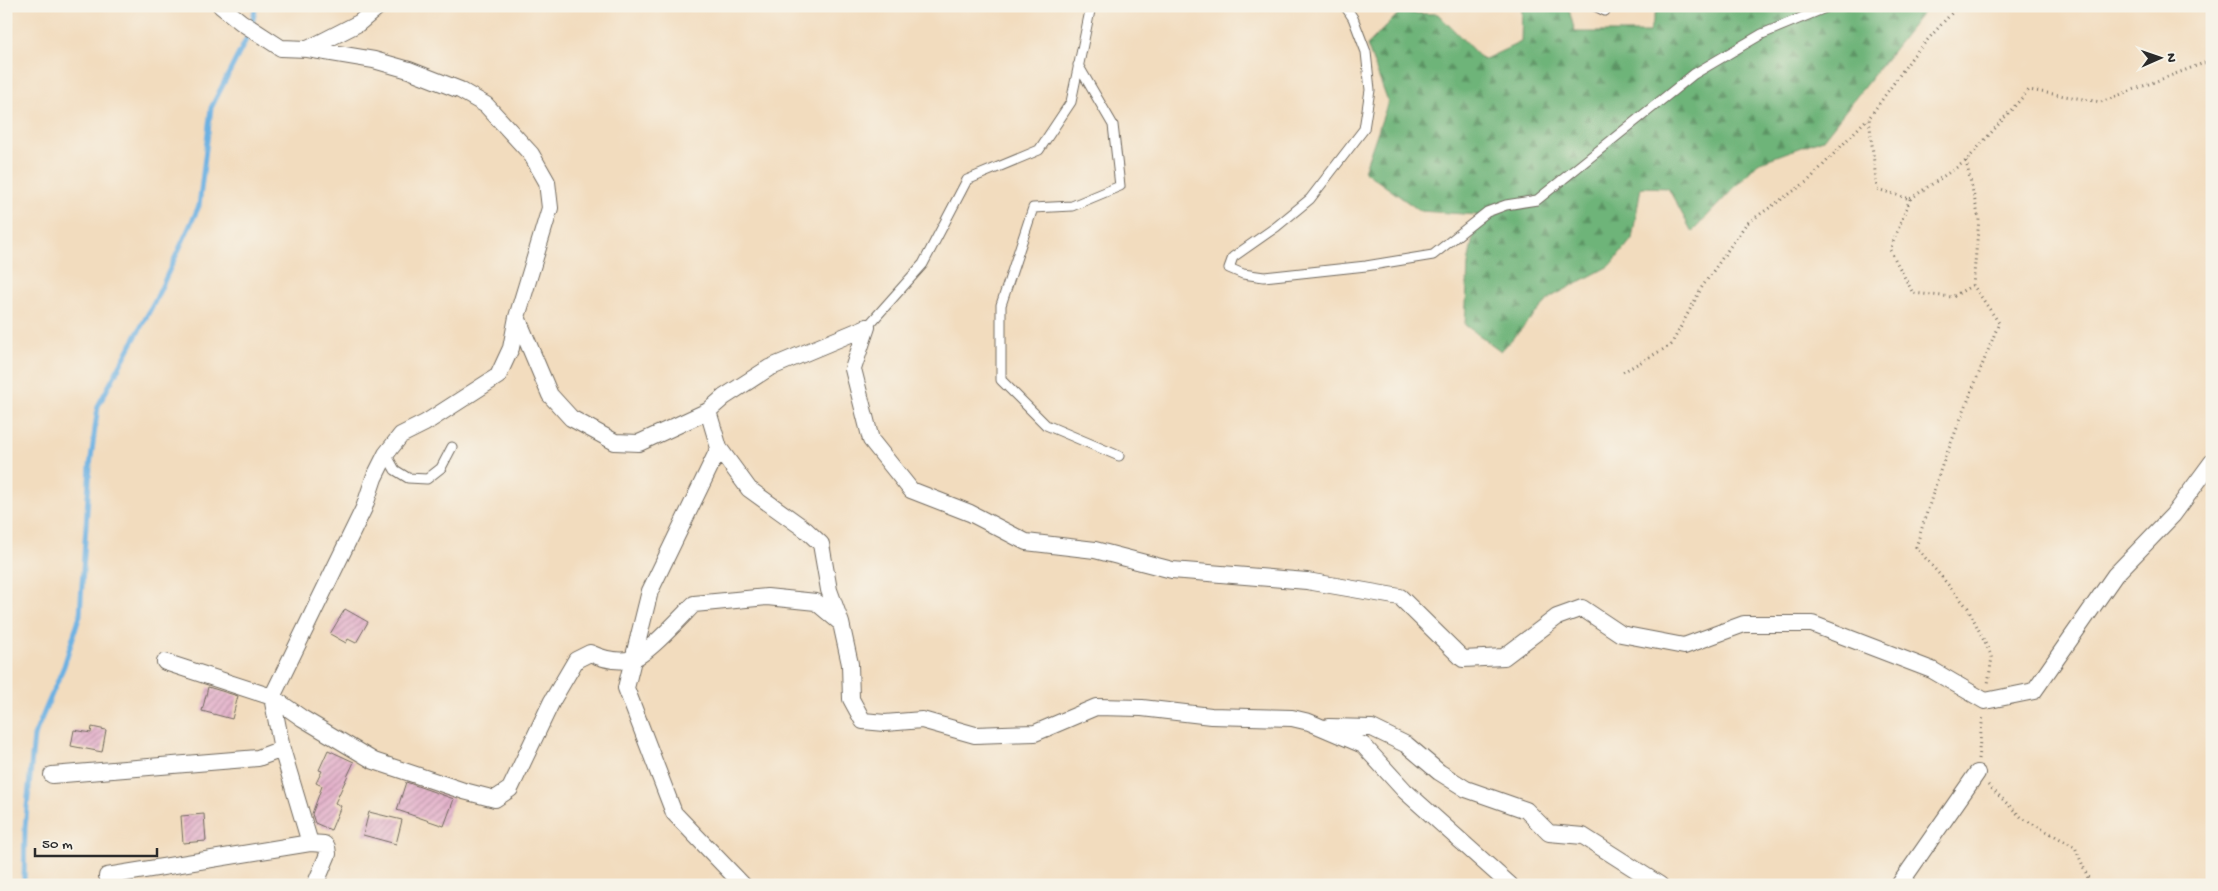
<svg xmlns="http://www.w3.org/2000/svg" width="2218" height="891" font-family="'Gochi Hand',sans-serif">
<defs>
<pattern id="forest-firs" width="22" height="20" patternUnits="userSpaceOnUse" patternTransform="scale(1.25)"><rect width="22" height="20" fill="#6eb479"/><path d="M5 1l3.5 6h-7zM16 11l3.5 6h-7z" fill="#5b9363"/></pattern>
<pattern id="building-hatch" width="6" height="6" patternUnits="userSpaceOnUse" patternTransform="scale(1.25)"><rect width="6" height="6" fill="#e3b0ca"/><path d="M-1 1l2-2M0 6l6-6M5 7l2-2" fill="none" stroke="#b88fa4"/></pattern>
</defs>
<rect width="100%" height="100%" fill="#f7f3e8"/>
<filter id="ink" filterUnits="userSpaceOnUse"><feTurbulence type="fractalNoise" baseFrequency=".02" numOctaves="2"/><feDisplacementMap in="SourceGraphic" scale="10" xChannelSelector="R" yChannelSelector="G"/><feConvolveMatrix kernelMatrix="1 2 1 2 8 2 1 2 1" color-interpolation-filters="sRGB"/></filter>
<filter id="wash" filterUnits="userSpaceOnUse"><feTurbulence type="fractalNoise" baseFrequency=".0096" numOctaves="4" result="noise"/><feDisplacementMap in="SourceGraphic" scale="20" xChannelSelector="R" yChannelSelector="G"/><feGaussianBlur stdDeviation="1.12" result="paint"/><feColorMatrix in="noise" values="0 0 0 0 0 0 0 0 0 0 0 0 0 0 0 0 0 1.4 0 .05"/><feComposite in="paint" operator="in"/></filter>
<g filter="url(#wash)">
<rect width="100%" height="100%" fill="#f2dcbe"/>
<path fill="url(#forest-firs)" stroke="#4c7052" d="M1522,6H1568L1575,32H1649L1658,6H1928L1823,139L1758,163L1692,232L1668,188L1641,187L1632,239L1611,265L1551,297L1501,351L1465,325L1468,264L1477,215L1420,211L1364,171L1388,102L1367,45L1399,13L1438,14L1483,60L1521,42Z"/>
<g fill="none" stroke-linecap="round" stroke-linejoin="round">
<path stroke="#6cb1e2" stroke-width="5" d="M24,885L25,828L34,736L64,666L80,615L90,466L98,406L155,301L199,206L211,108L250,32L256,6"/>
</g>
<g id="blocks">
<path fill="url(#building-hatch)" d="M345,609L368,622L356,643L348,639L346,643L330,634Z
M208,687L238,696L232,719L202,711Z
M92,727L106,730L102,752L71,746L74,730L91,733Z
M328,750L354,762L335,803L341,806L331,830L315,823L312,814L322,786L316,783L322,771L319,770Z
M406,782L454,799L444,826L397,810Z
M369,812L402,820L396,844L363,835Z
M204,814L206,841L183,843L181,816Z"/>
</g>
</g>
<g filter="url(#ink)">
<use href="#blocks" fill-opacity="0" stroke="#71695e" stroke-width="1"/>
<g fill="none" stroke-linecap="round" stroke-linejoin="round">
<g stroke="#71695e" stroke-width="11">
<path id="lane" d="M1345,6L1353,18L1366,52L1370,90L1364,129L1310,199L1276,227L1233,257L1229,268L1243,274L1264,277L1366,266L1433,255L1487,212L1506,205L1537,200L1694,74L1762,34L1830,6
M1595,6L1605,11
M1078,65L1113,125L1120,186L1072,206L1033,208L1001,305V380L1046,425L1119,456
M867,327L923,264L967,180L1039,150L1071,102L1091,6
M386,454L395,470L408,478L427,479L441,468L452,447"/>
</g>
<g stroke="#71695e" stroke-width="18">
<path id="street" d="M221,6L241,22L281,48L308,49L374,60L409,70L460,90L486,105L531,154L547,182L550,208L517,317L511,348L498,376L425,423L401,435L386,454L374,478L364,508L272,697L282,749L310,843L324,844L327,847L328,854L315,885
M308,49L359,23L379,6
M517,317L550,395L571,418L615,442L639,443L708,411
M867,327L853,369L871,440L911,490L970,513L1026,542L1095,550L1172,570L1307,581L1400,597L1463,659L1504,657L1557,617L1582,608L1621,634L1684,646L1744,624H1812L1932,670L1985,701L2034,691L2115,575L2173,515L2212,462
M719,448L650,591L626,688L674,813L743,885
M841,623L829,590L821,544L806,530L749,489L719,448L708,411L724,397L769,368L867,327
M165,662L272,697L302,718L374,761L464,791L495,799L510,789L552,701L576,660L590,653C603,659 617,663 632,659C646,656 682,616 694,604L767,597L816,602L841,623L850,664L851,699L863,721L885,723L922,720L975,735L1035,733L1096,707L1142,708L1211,716L1292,718L1309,722L1363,745L1405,791L1510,885
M1328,727L1372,728L1407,745L1439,772L1466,789L1526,810L1549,833L1583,836L1660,885
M52,775L258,758L282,749
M107,876L310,843
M1899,885L1977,773"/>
</g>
<path stroke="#71695e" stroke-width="3" stroke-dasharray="1 4" stroke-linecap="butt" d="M1958,6L1913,56L1869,118L1877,189L1910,199L1966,161L2029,90L2101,102L2212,60
M1966,161L1979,219L1973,285L1999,323L1941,468L1916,547L1968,608L1992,657L1988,684
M1910,199L1890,250L1913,293L1952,297L1973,285
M1623,372L1671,345L1702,287L1746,224L1808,181L1868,118
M1978,759L1983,715
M1988,785L2022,818L2075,847L2091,885"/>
<use href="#lane" stroke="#fff" stroke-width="9"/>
<use href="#street" stroke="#fff" stroke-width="16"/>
</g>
</g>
<rect width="2218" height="891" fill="none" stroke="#f7f3e8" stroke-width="25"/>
<g transform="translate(2160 58) rotate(88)" stroke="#f7f3e8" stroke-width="4" paint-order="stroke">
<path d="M0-4L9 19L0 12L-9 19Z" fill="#2b2b2b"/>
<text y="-8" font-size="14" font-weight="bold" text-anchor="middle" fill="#2b2b2b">N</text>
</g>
<path d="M35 848v8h122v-8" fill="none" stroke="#2b2b2b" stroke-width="2.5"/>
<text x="42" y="848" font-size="15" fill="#2b2b2b" stroke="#f7f3e8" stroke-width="4" paint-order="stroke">50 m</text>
</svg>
